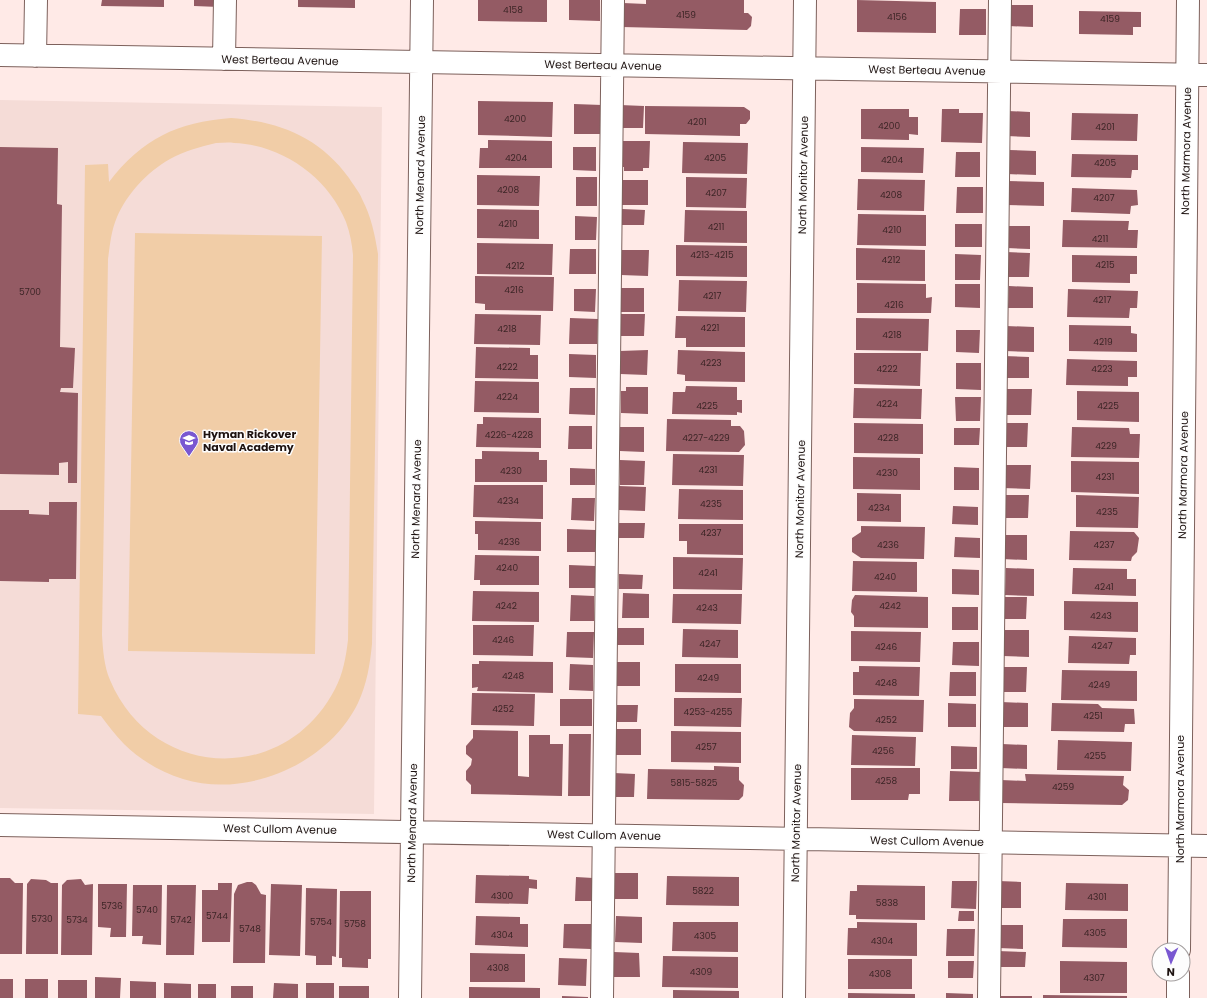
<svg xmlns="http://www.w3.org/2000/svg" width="1207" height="998" font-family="Poppins,sans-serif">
<rect width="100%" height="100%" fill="#ffeae7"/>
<path fill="#f5dcd7" d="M0,100L382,107L374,814L0,808Z"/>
<path fill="#f1cda7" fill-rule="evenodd" d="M231,118C280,122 319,137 349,178C353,185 359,191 362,199C371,216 375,235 378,254L372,644C370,664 367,684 358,703C329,763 248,799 183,779C161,772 140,760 124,744C115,735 108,725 101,716L78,714L85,165L108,164L109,182C142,139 177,122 231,118ZM216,143C222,143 228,142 234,143C282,145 328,177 346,222C350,233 352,244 353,255L348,640C346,657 343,674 335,689C285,786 152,780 110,680C104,666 103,650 102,635L108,259C110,245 111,231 117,217C127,194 147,172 170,159C184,151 200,147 216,143Z
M135,233L322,236L315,654L128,651Z"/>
<path fill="#945b64" d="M102,0H164V7L101,6Z
M194,0H219V7L194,6Z
M298,0H355V8L298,7Z
M478,0H547V22L478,21Z
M569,0H600V21L569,20Z
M646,0H744V13H748L752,17L751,26L747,30L622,27L623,3L646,4Z
M857,0L936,2V33L857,32Z
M1010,5H1033V27L1009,26Z
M960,9H986V35H959Z
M1079,11L1141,12V27H1133V35L1079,34Z
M478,101L553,102L552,137L478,135Z
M574,104L602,105V134H574Z
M620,105L644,106L643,128H620Z
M645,106L744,107L750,111V119L746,124H740V136L645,134Z
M861,109H909V117H918V135L909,134V140L861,139Z
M942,109H959V113H983L982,143L941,142Z
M1008,111L1030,112V137L1007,136Z
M1072,113L1138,114L1137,141L1071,140Z
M488,140L552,141V168H479L480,148H488Z
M621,141H650L649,168H643V171H624V167H621Z
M683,142L748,143L747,174L682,173Z
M0,147L58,148L57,204L62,205L60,347L75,348L73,388H61L60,392L78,393L77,483H68V462L59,463V475L0,474Z
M573,147H596V171L573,170Z
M861,147L924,148L923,173L861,172Z
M1009,150L1036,151V175L1007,174Z
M956,152H980V177H955Z
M1072,154L1138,155V170H1132L1131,178L1071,177Z
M477,175L540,176L539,206L477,205Z
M576,177H597V206H576Z
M686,177L747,178L746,208L686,207Z
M858,179L925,180L924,211L857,210Z
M622,180H648V205H622Z
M1007,181L1044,182V206L1006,205Z
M957,187H983V213H956Z
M1072,188L1137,190L1138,205L1131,206L1130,214L1071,212Z
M477,209L539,210V239L477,238Z
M622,209L645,210L644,225H622Z
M685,210L747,211V243L684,242Z
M858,214L926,215V246L857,245Z
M575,216L597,217L596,240H575Z
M1063,220L1129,221L1128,230H1138L1137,248L1062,247Z
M955,224H982V247H955Z
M1007,226H1030V249L1007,248Z
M477,243L553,244L552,275L477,274Z
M676,245L747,246V277L676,276Z
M856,248L925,250V281L856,280Z
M570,249H596V274H569Z
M622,250H649L648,276L621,275Z
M1006,252L1030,253L1029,277H1005Z
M955,254L981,255L980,280H955Z
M1072,255L1137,256V274H1130V283L1072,282Z
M475,276L554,277L553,311L485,310V304L475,303Z
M679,280L747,281L746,312L678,311Z
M857,283L926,284V298L932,297L931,313H857Z
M955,284H980V308L955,307Z
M1009,286L1033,287V308H1008Z
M621,288H644V312H620Z
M574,289H596L595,312L574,311Z
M1068,289L1138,291L1137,308H1130L1129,318L1067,317Z
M475,314L541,315L540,345L474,344Z
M621,314H645L644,336H621Z
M676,316L745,317V347H686V338H675Z
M570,318L598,319L597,344H569Z
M856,318L929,319L928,351L856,350Z
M1069,325L1131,326V333L1137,334V352L1069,351Z
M1006,326L1034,327V352L1005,351Z
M956,330H980L979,353L956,352Z
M476,347L530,348V355H538V379L475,378Z
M648,350L647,375L620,374V351Z
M678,350L745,352V382L685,381V375L677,374Z
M854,353H921L920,386L854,384Z
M569,354L596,355V378L569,377Z
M1004,356L1029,357V378H1004Z
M1067,359L1137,361V377H1128V386L1066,385Z
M956,363H981V390L956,389Z
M475,381L539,382V413L474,412Z
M686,386L737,387V400H742V413L737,412V415L672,414L673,392H685Z
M626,387H648V414L621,413V391H626Z
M570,388H595V415L569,414Z
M854,388L922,389L921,419L853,418Z
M1004,389H1032L1031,415H1004Z
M1077,391L1139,392V422L1077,420Z
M955,397H981L980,421H956Z
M483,417L541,418V448L476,447L477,424H483Z
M667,419L731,420V426H740L744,431L745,445L739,452L666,451Z
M854,423L923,424V454L854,453Z
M1004,423H1028L1027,447H1004Z
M569,426H592V449H568Z
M620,427H644V452L620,451Z
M1072,427L1129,428L1130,434H1140L1139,458L1071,457Z
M954,428H980L979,445H954Z
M482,451L539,452V460H547V482H475V459H482Z
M673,454L744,455L743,486L672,485Z
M853,457L920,458V490L853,489Z
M620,460L645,461L644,485H620Z
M1071,461L1139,462V494L1071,492Z
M1002,465H1031L1030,489L1002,488Z
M954,467L979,468V490H954Z
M570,468L595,469V485H570Z
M474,485H543V519L473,517Z
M619,486L646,487L645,511L619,510Z
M679,489L743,490V520L678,519Z
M857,493L901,494V522L857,521Z
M1002,495H1029L1028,518H1002Z
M1076,495L1139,497L1138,528L1076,527Z
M572,498H595L594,521L571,520Z
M49,502H77L76,579H49V582L0,581V510H29V514L49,515Z
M953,506L978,507V525L952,524Z
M475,521L541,522V551L478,550V534H475Z
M619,523H645L644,538H619Z
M679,524H743V555L687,554V541H679Z
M861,526L925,527L924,559L861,558L852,552V538L861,532Z
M567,529L596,530V552H567Z
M1070,531L1134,532L1139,538L1137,552L1132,557L1131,561L1069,560Z
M1002,535H1027V560L1002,559Z
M955,537L980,538V558L954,557Z
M475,555L539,556V585H480V580H474Z
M673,557L743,558L742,590L673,589Z
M853,561L917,562V592L852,591Z
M569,565L595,566V588H569Z
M1006,568L1034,569V596L1005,595Z
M1073,568L1127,569V579H1136V596L1072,594Z
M952,569L979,570V595L952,594Z
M619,574L643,575L642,589H619Z
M473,591L539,592V622L472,621Z
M623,593L649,594V618H622Z
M673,594H742L741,624L672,623Z
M571,595L594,596V621H570Z
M855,595L928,597V628L854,627V616L851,612L852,600Z
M1000,597H1027L1026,619H999Z
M1064,601L1138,602V632L1064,630Z
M952,607H978V630H952Z
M473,625H534L533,656L473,655Z
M617,628H644V645H617Z
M683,629L738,630V658L682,657Z
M1003,630H1029V657L1003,656Z
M851,631L921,632L920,662L851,661Z
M567,632H594L593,658L566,657Z
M1069,636L1136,638V655H1130L1129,664L1068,663Z
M953,642H979V666L952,665Z
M479,661L553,662V693L477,691L478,687L472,688V664H479Z
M617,662H640V686H616Z
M570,664L593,665V691L569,690Z
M675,664H741V693L675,692Z
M859,666L920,667L919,696L853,695V672H859Z
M1002,667H1027L1026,692H1002Z
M1062,670L1137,671V701L1061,700Z
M950,672H976V696H949Z
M472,693L535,694L534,726L471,725Z
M674,698H742L741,727L674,726Z
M560,699H592V726H560Z
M854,699L924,700L923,732L854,731L849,727L850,713L854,708Z
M1001,702L1028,703V727H1001Z
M948,703L976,704V727H948Z
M1052,703L1098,704L1102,708L1134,709L1135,724H1125L1124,732L1051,731Z
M616,705H638L637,722H615Z
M616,729H641V755H616Z
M473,730L518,731V776L529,777V735H550V744H563L562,796L471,794V785L466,780V771L471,765L472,759L466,754V746L473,738Z
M671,731L741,732V763L671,762Z
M569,734H591L590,796H568Z
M852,735L916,737L915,766L851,765Z
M1058,740L1132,742L1131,771L1057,770Z
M1002,744L1027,745V769L1001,768Z
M951,746L977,747V769H951Z
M714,766L739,767V780L744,785L743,796L739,800L647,799L648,769L714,770Z
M851,768H920V794H909L908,800H851Z
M950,771L980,772L979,801H949Z
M614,773L635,774L634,797H613Z
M1025,774L1124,776L1123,785L1129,790L1128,800L1122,805L1001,803V780L1026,781Z
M612,873H638V899H612Z
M476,875L529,876V879L537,880V889L529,888L528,904L475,903Z
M667,876L739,877V906L666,905Z
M576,877L593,878L592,901H575Z
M0,878H10L15,883H23L22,954H0Z
M31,879L46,880L51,883H58V954H26L27,884Z
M81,879L85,885L93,884L92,955H61L62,885L67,880Z
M952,881H977L976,909L951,908Z
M998,881L1021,882V908H997Z
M247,882H252L256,885L261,894L266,895L265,963H233L234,894L238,885Z
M218,883H232L230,942H202V890H218Z
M1066,883L1128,884V911L1065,910Z
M98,884H127L126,937H110L111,928L98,927Z
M271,884L302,885L300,956L269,955Z
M133,885H162L161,945L142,944L143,936H132Z
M167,885H196L194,955H166Z
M857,885L925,886V920L856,919V915H849L850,891H857Z
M306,888L337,889L336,957L332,956V965H316V956L305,955Z
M340,891H371V959H368V968L342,967V958H339Z
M959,911H974V921H958Z
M476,916L520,917V924H528V947L475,945Z
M616,916L642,917V943L615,942Z
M1063,919H1127V948L1062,947Z
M673,922H738V952L672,951Z
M857,922L917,923V956L847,955L848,928H857Z
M564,924H592L591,949L563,948Z
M998,925H1023V949L998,948Z
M947,929H975L974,956H946Z
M997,951L1026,952L1025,967H997Z
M614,952L639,953L640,977H614Z
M470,953L525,954V982H470Z
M663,956L738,957V988L662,987Z
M559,958L587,959L586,986L558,985Z
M848,959H912V989H848Z
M948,961H974L973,978H948Z
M1060,961L1127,962V993H1060Z
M95,977L121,978L120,998H95Z
M0,979H13V998H0Z
M25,979H48V998H25Z
M58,980H87V998H58Z
M130,981L156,982V998H130Z
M164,983L191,984V998H164Z
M274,983L298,984V998H273Z
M306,983H334V998H306Z
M198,984H216V998H198Z
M231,986H253V998H231Z
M339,986H369V998H339Z
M469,987L540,988V998H469Z
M673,990L739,991V998H673Z
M848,993L915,994V998H848Z
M946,993L973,994V998H946Z
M1043,995L1127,996V998H1043Z
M562,996L588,997V998H562Z
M999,996H1032V998H999Z"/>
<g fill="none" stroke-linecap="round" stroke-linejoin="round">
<g stroke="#7d615c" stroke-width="24">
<path id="minor" d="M0,55L1207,75
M35,56L36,0
M224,59L225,0
M0,825L1207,846
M1179,950L1188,0
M410,998L422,0
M602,998L613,0
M794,998L805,0
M989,998L1000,0
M1178,998V974"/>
</g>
<use href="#minor" stroke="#fff" stroke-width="22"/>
</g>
<defs>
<g id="school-pin" transform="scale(1)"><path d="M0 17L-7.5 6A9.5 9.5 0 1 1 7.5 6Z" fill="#7957d1" stroke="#fdfdfd"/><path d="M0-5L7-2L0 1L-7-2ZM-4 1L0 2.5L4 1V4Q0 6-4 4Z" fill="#fff"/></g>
</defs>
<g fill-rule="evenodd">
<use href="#school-pin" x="189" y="440"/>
</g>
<g text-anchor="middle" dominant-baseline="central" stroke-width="3" stroke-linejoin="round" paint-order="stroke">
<g font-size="9" fill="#3c2526">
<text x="513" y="10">4158</text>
<text x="686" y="15">4159</text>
<text x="897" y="17">4156</text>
<text x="1110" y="19">4159</text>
<text x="515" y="119">4200</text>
<text x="697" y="122">4201</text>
<text x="889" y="126">4200</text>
<text x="1105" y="127">4201</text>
<text x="516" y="158">4204</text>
<text x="715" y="158">4205</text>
<text x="892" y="160">4204</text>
<text x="1105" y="163">4205</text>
<text x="508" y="190">4208</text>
<text x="716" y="193">4207</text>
<text x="891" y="195">4208</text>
<text x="1104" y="198">4207</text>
<text x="508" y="224">4210</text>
<text x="716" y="227">4211</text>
<text x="892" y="230">4210</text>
<text x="1100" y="239">4211</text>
<text x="712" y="255">4213-4215</text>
<text x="891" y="260">4212</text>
<text x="1105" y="265">4215</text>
<text x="515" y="266">4212</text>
<text x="514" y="290">4216</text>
<text x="30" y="292">5700</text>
<text x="712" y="296">4217</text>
<text x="1102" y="300">4217</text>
<text x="894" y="305">4216</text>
<text x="710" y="328">4221</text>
<text x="507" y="329">4218</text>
<text x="892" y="335">4218</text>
<text x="1103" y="342">4219</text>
<text x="711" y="363">4223</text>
<text x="507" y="367">4222</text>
<text x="887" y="369">4222</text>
<text x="1102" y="369">4223</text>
<text x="507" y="397">4224</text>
<text x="887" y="404">4224</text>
<text x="707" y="406">4225</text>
<text x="1108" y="406">4225</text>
<text x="509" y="435">4226-4228</text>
<text x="706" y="438">4227-4229</text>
<text x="888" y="438">4228</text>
<text x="1106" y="446">4229</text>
<text x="708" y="470">4231</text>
<text x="511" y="471">4230</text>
<text x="887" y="473">4230</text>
<text x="1105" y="477">4231</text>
<text x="508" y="501">4234</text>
<text x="711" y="504">4235</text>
<text x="879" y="508">4234</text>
<text x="1107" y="512">4235</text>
<text x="711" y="533">4237</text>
<text x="509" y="542">4236</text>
<text x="888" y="545">4236</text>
<text x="1104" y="545">4237</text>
<text x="507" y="568">4240</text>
<text x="708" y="573">4241</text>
<text x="885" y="577">4240</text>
<text x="1104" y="587">4241</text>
<text x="506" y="606">4242</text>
<text x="890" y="606">4242</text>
<text x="707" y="608">4243</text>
<text x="1101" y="616">4243</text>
<text x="503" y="640">4246</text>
<text x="710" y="644">4247</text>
<text x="1102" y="646">4247</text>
<text x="886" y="647">4246</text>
<text x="513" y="676">4248</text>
<text x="708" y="678">4249</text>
<text x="886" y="683">4248</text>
<text x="1099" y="685">4249</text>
<text x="503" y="709">4252</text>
<text x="708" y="712">4253-4255</text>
<text x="1093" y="716">4251</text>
<text x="886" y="720">4252</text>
<text x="706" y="747">4257</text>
<text x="883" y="751">4256</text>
<text x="1095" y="756">4255</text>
<text x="886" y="781">4258</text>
<text x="694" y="783">5815-5825</text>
<text x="1063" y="787">4259</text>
<text x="703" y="891">5822</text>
<text x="502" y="896">4300</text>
<text x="1097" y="897">4301</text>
<text x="887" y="903">5838</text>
<text x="112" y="906">5736</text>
<text x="147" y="910">5740</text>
<text x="217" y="916">5744</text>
<text x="42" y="919">5730</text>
<text x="77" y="920">5734</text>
<text x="181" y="920">5742</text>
<text x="321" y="922">5754</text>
<text x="355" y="924">5758</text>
<text x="250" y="929">5748</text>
<text x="1095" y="933">4305</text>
<text x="502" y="935">4304</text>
<text x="705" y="936">4305</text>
<text x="882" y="941">4304</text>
<text x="498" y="968">4308</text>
<text x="701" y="972">4309</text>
<text x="880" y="974">4308</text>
<text x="1094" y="978">4307</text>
</g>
<g font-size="11" fill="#1e1311" stroke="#fdfdfd">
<text transform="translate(280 60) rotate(1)">West Berteau Avenue</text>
<text transform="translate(603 65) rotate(1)">West Berteau Avenue</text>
<text transform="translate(927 70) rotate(1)">West Berteau Avenue</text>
<text transform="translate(1186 151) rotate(-89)">North Marmora Avenue</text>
<text transform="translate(420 175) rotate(-89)">North Menard Avenue</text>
<text transform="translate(803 175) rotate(-89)">North Monitor Avenue</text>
<text transform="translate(1183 475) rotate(-89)">North Marmora Avenue</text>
<text transform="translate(416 499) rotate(-89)">North Menard Avenue</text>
<text transform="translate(800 499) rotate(-89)">North Monitor Avenue</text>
<text transform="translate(1180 799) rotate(-90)">North Marmora Avenue</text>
<text transform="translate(412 823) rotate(-89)">North Menard Avenue</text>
<text transform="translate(796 823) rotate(-89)">North Monitor Avenue</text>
<text transform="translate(280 829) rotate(1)">West Cullom Avenue</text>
<text transform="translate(604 835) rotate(1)">West Cullom Avenue</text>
<text transform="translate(927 841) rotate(1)">West Cullom Avenue</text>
</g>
<g font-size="11" font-weight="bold" fill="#1e1311" stroke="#fdfdfd" text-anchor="start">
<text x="203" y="434">Hyman Rickover<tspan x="203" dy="13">Naval Academy</tspan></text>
</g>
</g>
<g transform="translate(1171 962) rotate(182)"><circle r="19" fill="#fdfdfd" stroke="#a49f9f"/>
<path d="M0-3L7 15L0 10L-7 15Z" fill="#7957d1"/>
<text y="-6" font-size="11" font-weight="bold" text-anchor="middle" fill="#1e1311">N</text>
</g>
</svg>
